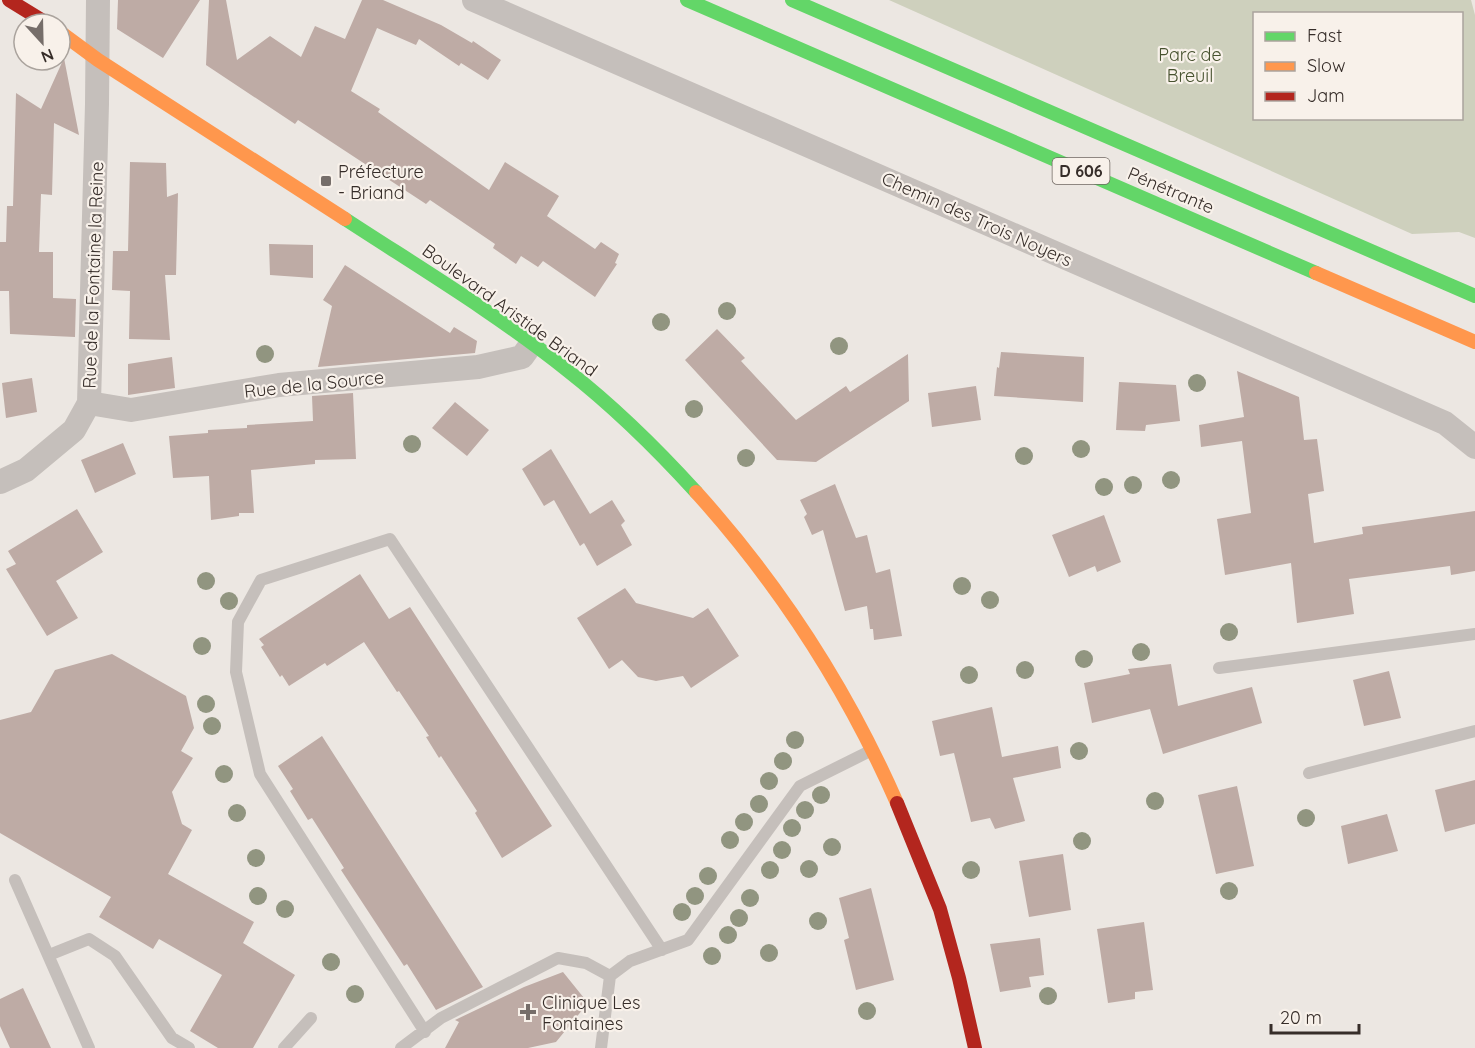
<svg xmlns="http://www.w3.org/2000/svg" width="1475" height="1048" font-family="Quicksand,sans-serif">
<rect width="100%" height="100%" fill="#ece7e2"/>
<path fill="#ced0bd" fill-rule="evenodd" d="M889,0H1471L1475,15V238L1459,232L1412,234ZM1254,14H1462V118H1254Z"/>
<path fill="#beaba5" d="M118,0H200L163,58L117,29Z
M209,0H226L237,60L270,36L301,57L315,26L345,39L362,0H383L441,25L472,43L473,41L501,60L488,80L461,63L459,66L419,39L416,45L377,28L351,91L380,109L378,112L489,190L505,162L559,196L547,216L595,249L601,242L619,254L615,263L617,264L595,297L543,261L538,267L521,256L516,264L493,248L495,244L430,200L426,204L298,120L295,124L206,65Z
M64,58L79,135L54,123L52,195L41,194L39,252H53V298L76,299L75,337L10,334L9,291H0V242H6L7,206H13L16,93L41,109Z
M130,162L166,163L167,197L178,193L176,275H165L170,340L129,339L130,291L112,290L113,251H128Z
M269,244L313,245V278L270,275Z
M345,265L450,333L454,327L477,341L475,353L318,367L332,306L323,300Z
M717,329L745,358L741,361L796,420L846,386L850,392L908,354L909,401L816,462L777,460L685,360Z
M1001,352L1084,357L1083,402L994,396L997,367L999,368Z
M172,357L175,388L128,395V364Z
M1237,371L1299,397L1304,440L1317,439L1324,491L1308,494L1314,543L1363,534L1362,527L1475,511V571L1451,575L1450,566L1349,579L1354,614L1297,623L1291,563L1225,575L1217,519L1251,513L1242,441L1201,447L1199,425L1244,417Z
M32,378L37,412L6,418L2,383Z
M1119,382L1176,385L1180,421L1146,425L1145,431L1116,430Z
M976,386L981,420L932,427L928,393Z
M353,393L356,459L315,460V464L251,470L254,513H239V516L211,520L209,476L173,478L169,436L208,433V430L247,428V425L313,421L312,396Z
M455,402L489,430L467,456L432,428Z
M123,443L136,474L95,493L81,460Z
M551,449L590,514L612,500L625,521L621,525L632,545L597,566L584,543L580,546L554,500L544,506L522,469Z
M835,484L856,538L867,535L876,573L890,569L902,636L874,640L873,629H870L867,606L845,611L823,530L812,535L804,517L807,514L800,500Z
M77,509L103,552L56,581L78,618L47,636L6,569L16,564L8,551Z
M1104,515L1121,562L1097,572L1095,566L1069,577L1052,535Z
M360,574L389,619L410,607L552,826L502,858L475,813L477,811L441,756L439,758L426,737L429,736L399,691L397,692L364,642L327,666L325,663L289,686L282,675L280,677L261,647L264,645L259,639Z
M625,588L636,603L693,618L708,608L739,656L691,688L683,676L656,681L638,677L622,660L609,669L577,618Z
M112,654L186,696L194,728L181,751L193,758L172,792L182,824L192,830L168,874L254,922L243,943L295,975L253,1048H218L190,1031L222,975L159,939L153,949L99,917L111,897L0,833V720L31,712L55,670Z
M1171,664L1178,706L1252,687L1262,723L1163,754L1150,709L1092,723L1084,683L1130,674L1128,669Z
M1389,671L1401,718L1364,726L1353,680Z
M992,707L1002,757L1058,746L1061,768L1013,778L1025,821L995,829L990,818L971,822L954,753L940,756L932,721Z
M322,736L483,987L436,1010L407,964L404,966L341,870L344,868L312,818L308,820L290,791L293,789L278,766Z
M1475,780V824L1445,832L1435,790Z
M1237,786L1254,866L1216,874L1198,795Z
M1387,814L1398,851L1348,864L1341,826Z
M1063,854L1071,910L1029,917L1019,861Z
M871,888L894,980L856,990L844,940L849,938L839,898Z
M1144,922L1153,990L1135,992V999L1108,1003L1097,929Z
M1040,938L1044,975L1029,977L1031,987L1000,992L990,944Z
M563,972L588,1003L556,1042L528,1048H445L459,1022L455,1020L524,987Z
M23,988L51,1048H10L0,1026V999Z"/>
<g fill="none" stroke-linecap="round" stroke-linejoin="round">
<path stroke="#c5bfbb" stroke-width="12" d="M1219,668L1475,634
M1309,773L1475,731
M15,880L89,1048
M49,955L89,939L115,956L172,1038L189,1048
M425,1032L260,774L236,672L238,622L261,580L390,539L662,950
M284,1048L311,1018
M401,1048L441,1018L558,958L586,963L610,976
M601,1048L610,976L630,961L688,940L800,786L872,750"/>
<path stroke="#c5bfbb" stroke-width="24" d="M474,0L1445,423L1475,447
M89,403L131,410L279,385L478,367L522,357L532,343
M0,482L26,470L74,430L89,403L97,104L98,0"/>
<path stroke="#63d668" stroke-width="14" d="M687,0L1316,273
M792,0L1475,296
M345,219C420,268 497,314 567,370C613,406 656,448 696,492"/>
<path stroke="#ff974d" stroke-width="14" d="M60,32L98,60L345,219
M1316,273L1475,342
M696,492C779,584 847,689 897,803"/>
<path stroke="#b3261e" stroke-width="14" d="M9,0L48,24
M897,803L940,909L959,978L975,1048"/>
</g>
<g fill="#919580">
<circle cx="727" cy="311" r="9"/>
<circle cx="661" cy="322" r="9"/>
<circle cx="839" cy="346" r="9"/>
<circle cx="265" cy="354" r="9"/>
<circle cx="1197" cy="383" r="9"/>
<circle cx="694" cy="409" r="9"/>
<circle cx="412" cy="444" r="9"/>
<circle cx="1081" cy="449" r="9"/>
<circle cx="1024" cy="456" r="9"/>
<circle cx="746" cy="458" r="9"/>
<circle cx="1171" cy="480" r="9"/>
<circle cx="1133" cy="485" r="9"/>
<circle cx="1104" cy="487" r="9"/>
<circle cx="206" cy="581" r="9"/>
<circle cx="962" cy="586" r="9"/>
<circle cx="990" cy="600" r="9"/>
<circle cx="229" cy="601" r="9"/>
<circle cx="1229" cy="632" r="9"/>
<circle cx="202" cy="646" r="9"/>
<circle cx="1141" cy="652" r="9"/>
<circle cx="1084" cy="659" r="9"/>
<circle cx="1025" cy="670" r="9"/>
<circle cx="969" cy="675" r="9"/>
<circle cx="206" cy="704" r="9"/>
<circle cx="212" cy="726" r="9"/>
<circle cx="795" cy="740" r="9"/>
<circle cx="1079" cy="751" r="9"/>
<circle cx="783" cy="761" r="9"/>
<circle cx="224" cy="774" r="9"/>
<circle cx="769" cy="781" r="9"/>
<circle cx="821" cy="795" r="9"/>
<circle cx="1155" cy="801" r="9"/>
<circle cx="759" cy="804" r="9"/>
<circle cx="805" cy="810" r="9"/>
<circle cx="237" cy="813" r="9"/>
<circle cx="1306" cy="818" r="9"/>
<circle cx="744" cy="822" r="9"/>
<circle cx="792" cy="828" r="9"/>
<circle cx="730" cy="840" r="9"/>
<circle cx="1082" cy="841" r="9"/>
<circle cx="832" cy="847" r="9"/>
<circle cx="782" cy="850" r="9"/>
<circle cx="256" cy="858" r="9"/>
<circle cx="809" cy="869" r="9"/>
<circle cx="770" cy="870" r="9"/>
<circle cx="971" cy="870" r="9"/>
<circle cx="708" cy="876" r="9"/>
<circle cx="1229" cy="891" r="9"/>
<circle cx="258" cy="896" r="9"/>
<circle cx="695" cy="896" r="9"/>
<circle cx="750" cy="898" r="9"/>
<circle cx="285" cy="909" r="9"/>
<circle cx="682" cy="912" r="9"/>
<circle cx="739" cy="918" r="9"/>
<circle cx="818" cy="921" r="9"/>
<circle cx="728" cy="935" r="9"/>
<circle cx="769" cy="953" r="9"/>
<circle cx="712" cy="956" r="9"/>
<circle cx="331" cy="962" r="9"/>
<circle cx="355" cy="994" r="9"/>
<circle cx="1048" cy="996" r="9"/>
<circle cx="867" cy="1011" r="9"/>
</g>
<g fill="#766e6a" stroke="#f8f1ea" stroke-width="2">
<rect x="320" y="175" width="12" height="12" rx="3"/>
<path d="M525 1003h6v6h6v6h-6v6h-6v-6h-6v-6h6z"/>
</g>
<g text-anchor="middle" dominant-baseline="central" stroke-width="4.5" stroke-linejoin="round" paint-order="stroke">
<rect fill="#f8f1ea" stroke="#706863" stroke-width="1.5" x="1052.5" y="158" width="57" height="26" rx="4.5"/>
<g font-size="16" font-weight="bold" fill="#362d29">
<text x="1081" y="171">D 606</text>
</g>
<g font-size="18" fill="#47522f" stroke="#f8f1ea">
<text x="1190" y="54">Parc de<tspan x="1190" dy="21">Breuil</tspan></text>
</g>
<g font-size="18" fill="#362d29" stroke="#f8f1ea" text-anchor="start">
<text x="338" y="171">Préfecture<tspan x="338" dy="21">- Briand</tspan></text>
<text x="542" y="1002">Clinique Les<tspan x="542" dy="21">Fontaines</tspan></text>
</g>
<g font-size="18" fill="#362d29" stroke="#f8f1ea">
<text transform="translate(1171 190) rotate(23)">Pénétrante</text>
<text transform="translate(977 219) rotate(24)">Chemin des Trois Noyers</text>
<text transform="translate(93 275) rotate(-88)">Rue de la Fontaine la Reine</text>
<text transform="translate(510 310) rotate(36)">Boulevard Aristide Briand</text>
<text transform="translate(314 384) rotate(-6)">Rue de la Source</text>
</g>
</g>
<rect x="1253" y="12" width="210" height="108" fill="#f8f1ea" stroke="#aaa39d" stroke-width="1.5"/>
<rect x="1265" y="32" width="30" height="9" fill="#63d668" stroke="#aaa39d" stroke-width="1.5"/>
<text x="1307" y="42" font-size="18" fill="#362d29">Fast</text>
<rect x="1265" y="62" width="30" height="9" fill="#ff974d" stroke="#aaa39d" stroke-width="1.5"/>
<text x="1307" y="72" font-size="18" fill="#362d29">Slow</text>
<rect x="1265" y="92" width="30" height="9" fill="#b3261e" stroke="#aaa39d" stroke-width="1.5"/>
<text x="1307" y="102" font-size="18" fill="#362d29">Jam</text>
<g transform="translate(42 42) rotate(158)"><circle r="28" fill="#f8f1ea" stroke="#aaa39d" stroke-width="1.5"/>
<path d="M0-4.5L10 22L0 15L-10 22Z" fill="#766e6a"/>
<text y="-9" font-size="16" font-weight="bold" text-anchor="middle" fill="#362d29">N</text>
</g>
<path d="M1271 1024v9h88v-9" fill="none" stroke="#362d29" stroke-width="3"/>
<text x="1280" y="1024" font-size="18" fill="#362d29" stroke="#f8f1ea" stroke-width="4.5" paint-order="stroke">20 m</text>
</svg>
